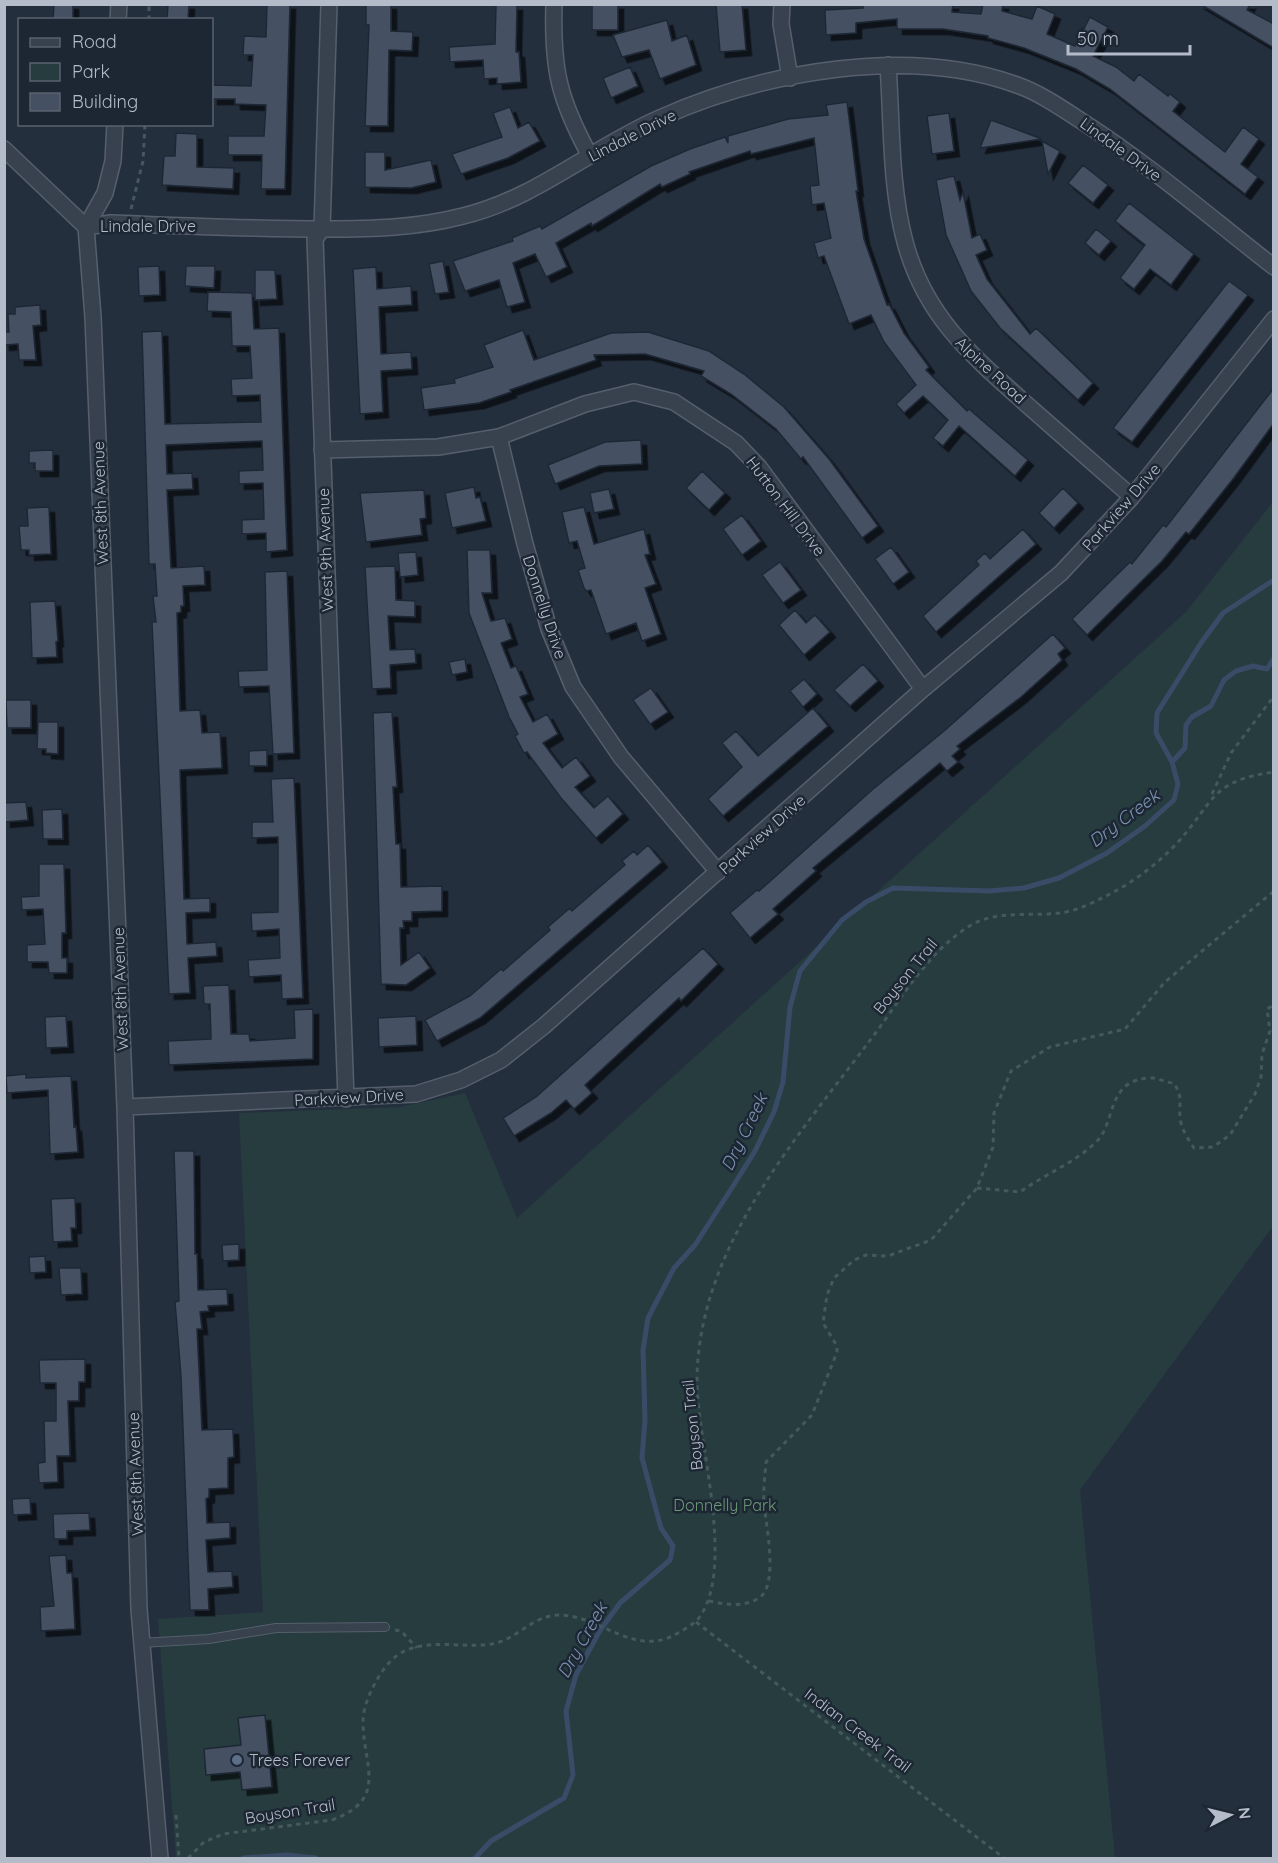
<svg xmlns="http://www.w3.org/2000/svg" width="1278" height="1863" font-family="Quicksand,sans-serif">
<defs>
<filter id="shadow"><feDropShadow dx="5.5" dy="5.5" stdDeviation="0" flood-color="#0009"/></filter>
</defs>
<rect width="100%" height="100%" fill="#242f3e"/>
<path fill="#263c3f" d="M1273,502V1226L1080,1490L1115,1858H176L158,1619L263,1612L239,1113L400,1107L465,1093L517,1218L1186,612Z"/>
<g fill="none" stroke-linecap="round" stroke-linejoin="round">
<path stroke="#394c67" stroke-width="5" d="M1172,762L1185,748L1186,725L1192,717L1211,706L1224,680L1236,671L1253,666L1267,669L1274,658
M243,1858L287,1855L316,1858
M475,1858L491,1841L564,1798L573,1775L566,1711L576,1675L599,1632L620,1603L670,1560L673,1546L661,1528L642,1458L645,1420L643,1350L648,1318L674,1268L695,1245L735,1183L755,1151L774,1112L783,1082L790,1007L800,971L842,920L866,902L893,888L989,891L1024,888L1059,878L1107,853L1145,826L1174,800L1178,784L1172,762L1156,733L1157,713L1201,643L1223,613L1274,580"/>
</g>
<path fill="#455162" stroke="#1f2835" stroke-width="1.5" filter="url(#shadow)" d="M54,4H73V20L53,19Z
M168,4H189L188,20H167Z
M267,4H290L285,189H261L262,155H228V136H264L266,105L235,104V99H212V85L251,86L253,55H243L244,36L266,37Z
M366,4H391V31L413,32L412,51L389,50L388,126H365L369,25H366Z
M592,4H618V30H592Z
M716,4H742L746,50L720,52Z
M863,4H953L952,12L981,14L983,4H1003L1002,11L1032,19L1037,6L1055,14L1047,34L1075,46L1090,17L1108,27L1093,56L1116,67L1134,81L1139,74L1168,96L1170,94L1180,102L1173,111L1225,152L1243,127L1259,139L1241,164L1258,177L1245,194L1110,89L1076,69L1024,48L988,38V36L943,29H897V19L856,23V33L826,35L825,10L863,8Z
M1200,4H1250L1247,10L1274,24V48Z
M496,5H517L516,52H519L521,82L497,84V78L484,79L483,60L450,62L449,47L495,44Z
M667,20L672,41L687,35L696,65L660,79L649,50L622,57L613,35Z
M630,67L638,86L611,98L603,78Z
M847,102L858,191H856L864,239L887,305L889,304L904,333L929,367L926,370L967,411L969,409L1028,460L1015,476L959,426L943,446L933,438L948,420L923,396L904,413L896,404L916,385L884,342L871,315L849,324L824,256L818,258L814,243L831,238L824,203L812,205L810,186L819,185L814,138L751,154L750,151L689,172L690,174L662,187L660,184L592,226L591,223L556,243L567,267L546,277L535,254L513,263L525,302L507,307L499,280L465,291L453,261L513,241L512,238L540,226L542,229L651,166L690,149L725,137L728,143V136L788,119L828,115L826,105Z
M510,107L518,128L529,122L540,141L508,158L461,174L452,154L502,137L493,113Z
M949,113L954,151L932,154L927,116Z
M991,120L1042,139L980,148Z
M176,133L197,134V167L234,168L233,189L162,185L164,156H175Z
M1042,141L1060,151L1048,174Z
M365,152H385V170L431,160L436,182L411,188L365,187Z
M1083,165L1108,185L1093,203L1068,183Z
M954,176L960,200L963,192L972,238L980,234L987,250L976,255L987,279L1030,334L1036,328L1093,383L1078,400L1000,328L971,291L946,235L936,180Z
M1129,203L1194,254L1171,285L1150,269L1134,289L1120,278L1145,245L1115,221Z
M1096,229L1111,241L1099,255L1085,243Z
M443,261L449,292L435,294L429,264Z
M159,266L160,295L139,296L138,267Z
M186,266H215L214,288L185,286Z
M376,267L377,289L411,286L412,305L379,307L381,354L411,352L412,369L381,371L383,412L360,414L353,269Z
M255,270H275L277,299L255,300Z
M1229,281L1248,295L1132,442L1113,428Z
M208,292L252,293L254,329L279,328L287,550L266,552V533L242,534V520L264,519L263,483L239,484V471L263,470L262,441L166,445L167,474L192,473L193,489L167,490L171,568L204,566L205,585L183,586L184,606H181V612L177,613L180,711L200,710L202,733L220,732L222,768L180,770L184,899L210,898V912L186,913L187,944L216,942L217,956L188,958L190,993L169,994L152,622H156L153,596H157L155,564H149L142,332L162,331L165,424L261,422L260,395L232,396L231,379L252,378L250,346H232L231,312L207,311Z
M40,305L41,325L33,326L36,360H19L18,344L4,345V332H9L8,314H15V307Z
M523,330L534,360L611,333L648,332L709,351L744,374L784,407L829,459L878,526L862,538L803,457L801,459L776,429L731,394L701,376L704,371L645,354L594,355L596,360L510,390L511,392L479,403L424,410L421,388L455,383L454,379L493,367L484,345Z
M1274,388V423L1233,479L1189,534L1186,532L1162,561L1087,635L1072,619L1130,562L1132,564L1163,525L1166,527Z
M641,440L642,464L599,466L555,484L548,465L605,442Z
M53,450V471H35V463H29V451Z
M702,471L725,493L709,510L686,488Z
M474,487L476,498L480,497L486,521L452,528L445,493Z
M1063,488L1078,503L1054,528L1039,513Z
M609,489L614,509L594,513L590,493Z
M424,490L426,518L420,519L422,535L366,542L360,493Z
M49,507L51,554L29,555V550H21L19,526H28L27,508Z
M584,507L594,544L644,529L650,554L645,555L656,584L645,588L661,634L642,641L636,623L606,634L591,590L586,591L584,588L578,570L585,568L577,541L569,543L562,512Z
M742,515L761,541L742,555L723,529Z
M1023,529L1036,544L936,632L923,616L979,565L976,561L985,553L990,559Z
M891,547L909,572L893,584L875,559Z
M467,550H490L492,593H482L491,621L505,618L512,639L501,643L511,668L516,666L528,694L520,697L533,722L547,714L558,734L543,743L562,768L576,757L590,776L575,787L594,808L608,796L623,814L596,838L561,798L527,752L524,753L515,736L518,734L509,717L469,613Z
M416,552L418,575L400,577L398,553Z
M780,562L801,590L783,603L762,575Z
M395,566L396,600L415,601V617L388,616L390,650L415,649L416,663L390,665L391,688L372,689L365,567Z
M287,571L294,753L273,754L269,686L239,687L238,671L267,670L265,572Z
M55,601L58,641L56,642L57,657L32,658L30,602Z
M795,610L806,623L815,615L830,632L804,655L779,625Z
M1053,634L1065,648L1058,654L1062,660L1021,697L957,746L960,749L952,756L958,762L947,771L940,763L813,868L816,871L773,909L778,914L750,938L730,913L757,890L759,891L872,790L944,731Z
M465,659L467,672L452,675L449,662Z
M863,664L878,681L850,706L834,690Z
M804,679L817,694L803,707L790,691Z
M651,688L668,712L650,724L633,700Z
M6,700H31V728H7Z
M813,708L828,726L723,816L708,799L742,767L722,743L736,731L758,756Z
M392,712L397,787H393L396,844H400L401,887L442,886V911L412,912V921H403L404,928H400L401,965L419,952L430,968L406,985L381,984L373,713Z
M38,722H58V754L46,753V749H37Z
M267,750V766H249V751Z
M294,778L303,998L282,999L281,975L249,977L248,960L280,958L279,929L252,931L251,913L278,912V837L252,838V822H273L271,779Z
M26,802L28,820L5,822L4,803Z
M62,809L63,839H43L42,810Z
M648,845L662,862L480,1018L437,1041L425,1020L470,996L501,969L503,971L550,930L548,927L570,908L572,911L625,865L622,861L634,851L637,855Z
M39,864H64L66,933H62V958H67V973H49L48,962H27V945L45,944L43,909L22,910L21,897L39,896Z
M703,948L718,964L681,1001L679,998L585,1085L592,1093L574,1109L566,1100L551,1113L514,1136L503,1118L536,1097Z
M229,985L231,1034H249L250,1041L295,1038L294,1010L313,1009V1059L169,1065L168,1041L211,1039L210,1004H204L203,986Z
M66,1016L68,1047L46,1048L45,1017Z
M416,1016L417,1045L379,1047L378,1018Z
M26,1074V1078L71,1076L74,1127L76,1126L78,1152L50,1154L48,1090L7,1093L6,1076Z
M174,1151H194L195,1254H197L198,1290L227,1289L228,1305L208,1306L209,1311L200,1312L202,1329H197L202,1430L233,1429L234,1457L228,1458V1488L209,1489V1497L206,1499L207,1523L230,1522V1538L206,1540L208,1572L232,1571L233,1587L208,1589L209,1610H190L181,1376L175,1302L179,1301Z
M75,1198L76,1228H71L72,1241L53,1242L51,1199Z
M239,1244V1260L223,1261L222,1245Z
M45,1256L46,1272L30,1273L29,1257Z
M59,1268H81L82,1294L61,1295Z
M85,1359V1382H79V1401H68L70,1456H57L58,1482L39,1483L38,1463L45,1462L44,1421H56V1383H40L39,1360Z
M30,1498L31,1514L13,1515L12,1499Z
M89,1513L90,1530L67,1531V1539H54L53,1514Z
M66,1555L67,1573H72L75,1629L41,1631L40,1607L54,1606L49,1556Z
M265,1715L272,1787L242,1790L240,1772L206,1775L204,1749L241,1745L238,1718Z"/>
<g fill="none" stroke-linecap="round" stroke-linejoin="round">
<g stroke="#565f6c" stroke-width="10">
<path id="service" d="M141,1643L209,1639L276,1628L385,1627"/>
</g>
<g stroke="#565f6c" stroke-width="18">
<path id="minor" d="M329,4L322,229L315,239L346,1099
M554,4C552,70 559,99 590,156
M782,4L781,24L790,78
M118,20L119,4
M888,65C892,123 890,186 905,242C926,320 976,359 1033,410C1066,439 1099,468 1132,497
M115,124L113,161L105,193L86,227L93,317L125,1107L139,1609L160,1858
M4,149L86,227
M86,227L111,223C182,226 254,229 325,229C372,229 417,228 463,216C535,199 593,147 660,118C763,72 908,45 1017,85C1040,93 1063,109 1083,122C1150,165 1211,218 1274,267
M499,437L525,544L549,629L573,687L621,757L718,872
M322,450L438,447L499,437L585,404L634,392L674,402L736,443L759,467L923,689
M125,1107L416,1094L461,1080L501,1060L544,1026L923,689L1061,573L1132,497L1274,319"/>
</g>
<path stroke="#44595c" stroke-width="3" stroke-dasharray="4.5 4.5" stroke-linecap="butt" d="M149,20V4
M131,209L143,161L145,124
M1212,794L1231,753L1274,696
M977,1188L1020,1192C1045,1174 1077,1162 1098,1140C1116,1120 1107,1078 1152,1078C1159,1078 1166,1083 1174,1083C1183,1098 1179,1100 1180,1116C1180,1127 1188,1139 1194,1148L1213,1147L1230,1135L1255,1094L1261,1077L1262,1054L1270,1031L1267,1009L1274,1005
M709,1601C724,1604 744,1608 759,1598C779,1585 766,1525 764,1504C763,1490 765,1476 766,1462L812,1415L837,1352V1346L823,1323L827,1295L834,1278L854,1260L866,1255L888,1256L931,1240L977,1188L993,1147L994,1113L1011,1071L1050,1047L1125,1029L1165,982L1274,891
M696,1622L1004,1858
M395,1630L401,1631L417,1648
M176,1815L179,1858
M188,1858L204,1842L223,1834L332,1820C388,1799 364,1768 363,1723C362,1704 379,1670 395,1657C421,1636 462,1649 492,1644C517,1640 532,1615 560,1615C602,1616 635,1659 678,1633C685,1629 692,1625 698,1619C737,1570 697,1441 697,1382C697,1249 796,1139 871,1039C900,1001 927,953 968,927C997,908 1034,918 1066,912C1080,909 1092,903 1104,897C1131,884 1158,864 1178,842C1215,801 1210,781 1274,772"/>
<use href="#service" stroke="#38414e" stroke-width="8"/>
<use href="#minor" stroke="#38414e" stroke-width="15"/>
</g>
<circle fill="#5c6f8a" stroke="#1d2633" stroke-width="2" cx="237" cy="1760" r="6"/>
<g text-anchor="middle" dominant-baseline="central" stroke-width="5" stroke-linejoin="round" paint-order="stroke">
<g font-size="16" fill="#b4bcc9" stroke="#1d2633">
<text transform="translate(632 135) rotate(-27)">Lindale Drive</text>
<text transform="translate(1121 149) rotate(36)">Lindale Drive</text>
<text x="148" y="226">Lindale Drive</text>
<text transform="translate(991 370) rotate(43)">Alpine Road</text>
<text transform="translate(100 503) rotate(-92)">West 8th Avenue</text>
<text transform="translate(786 506) rotate(53)">Hutton Hill Drive</text>
<text transform="translate(1121 507) rotate(-49)">Parkview Drive</text>
<text transform="translate(325 550) rotate(-92)">West 9th Avenue</text>
<text transform="translate(545 607) rotate(72)">Donnelly Drive</text>
<text transform="translate(762 834) rotate(-42)">Parkview Drive</text>
<text transform="translate(905 976) rotate(-51)">Boyson Trail</text>
<text transform="translate(120 989) rotate(-92)">West 8th Avenue</text>
<text transform="translate(349 1097) rotate(-3)">Parkview Drive</text>
<text transform="translate(692 1425) rotate(-96)">Boyson Trail</text>
<text transform="translate(135 1474) rotate(-92)">West 8th Avenue</text>
<text transform="translate(858 1730) rotate(37)">Indian Creek Trail</text>
<text transform="translate(290 1811) rotate(-9)">Boyson Trail</text>
</g>
<g font-size="16" fill="#6b9a76" stroke="#1d2633">
<text x="725" y="1505">Donnelly Park</text>
</g>
<g font-size="16" fill="#b4bcc9" stroke="#1d2633" text-anchor="start">
<text x="249" y="1760">Trees Forever</text>
</g>
<g font-size="18" font-style="italic" fill="#7c92b1" stroke="#1d2633">
<text transform="translate(1124 818) rotate(-37)">Dry Creek</text>
<text transform="translate(744 1132) rotate(-64)">Dry Creek</text>
<text transform="translate(582 1640) rotate(-61)">Dry Creek</text>
</g>
</g>
<rect width="1278" height="1863" fill="none" stroke="#b4bcc9" stroke-width="12"/>
<rect x="18" y="18" width="195" height="108" fill="#1d2633" stroke="#59626f" stroke-width="1.5"/>
<rect x="30" y="38" width="30" height="9" fill="#38414e" stroke="#59626f" stroke-width="1.5"/>
<text x="72" y="48" font-size="18" fill="#b4bcc9">Road</text>
<rect x="30" y="63" width="30" height="18" fill="#263c3f" stroke="#59626f" stroke-width="1.5"/>
<text x="72" y="78" font-size="18" fill="#b4bcc9">Park</text>
<rect x="30" y="93" width="30" height="18" fill="#455162" stroke="#59626f" stroke-width="1.5"/>
<text x="72" y="108" font-size="18" fill="#b4bcc9">Building</text>
<g transform="translate(1230 1815) rotate(83)" stroke="#1d2633" stroke-width="4.5" paint-order="stroke">
<path d="M0-4.5L10 22L0 15L-10 22Z" fill="#b4bcc9"/>
<text y="-9" font-size="16" font-weight="bold" text-anchor="middle" fill="#b4bcc9">N</text>
</g>
<path d="M1068 45v9h122v-9" fill="none" stroke="#b4bcc9" stroke-width="3"/>
<text x="1077" y="45" font-size="18" fill="#b4bcc9" stroke="#1d2633" stroke-width="4.5" paint-order="stroke">50 m</text>
</svg>
